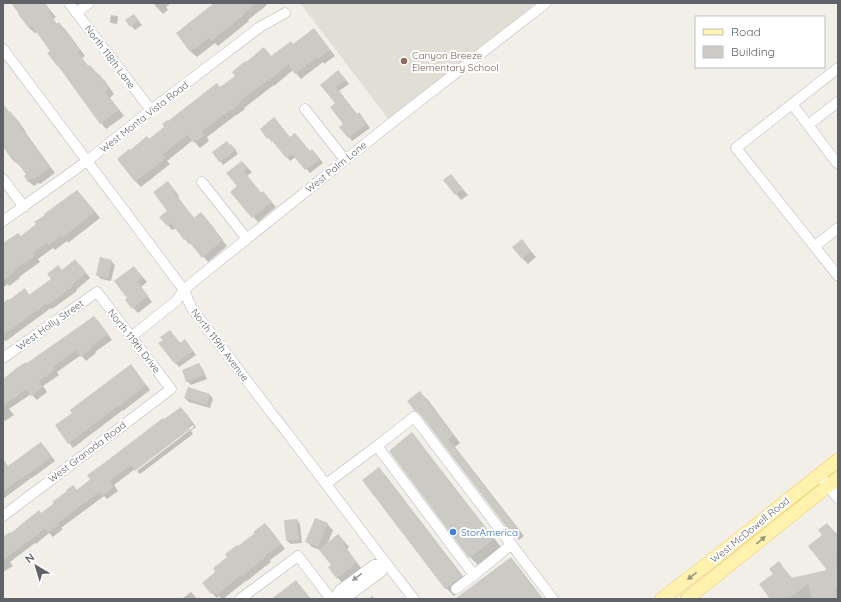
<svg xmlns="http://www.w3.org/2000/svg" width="841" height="602" font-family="Quicksand,sans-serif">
<rect width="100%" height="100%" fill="#f1efe8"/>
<path fill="#e1ded6" d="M300,3H536L389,120Z"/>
<path fill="#0003" d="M12,3H44L56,17L53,19L58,25L59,24L65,29L85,56L82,58L89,67L90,66L105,81L114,94L110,98L124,116L106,129L101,123L52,51L37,32L35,33L29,28L19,15L20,14Z
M153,3H171L166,7L168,10L163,14Z
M215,3H266L267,5L248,20L249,21L218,46L215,43L197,57L191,52L177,33Z
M111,15L117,16L118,17L117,24L111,23L110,22Z
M134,15L142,25L135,30L126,20Z
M319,35L335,56L324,64L323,62L301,79L293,70L274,86V85L244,108L245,109L237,115H236L207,137L209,141L200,148L193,140L167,161L170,164L141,187L135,181L150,140L165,127L168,122L217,84L221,88L236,76L264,49L272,57L293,45Z
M342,75L349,84L339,91L357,114L362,117L370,128L352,141L349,137L336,104L321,85Z
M3,104L10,113L16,118L26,132H25L55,173L40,184L38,183L34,186L28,181L27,175L21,165L20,166L14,161L3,146Z
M261,129L310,152L316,154L323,163L310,173L296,157L290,161L273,140L272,142Z
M235,149L238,154L223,165L213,152Z
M242,162L252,172L247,176L262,194L267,197L276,207L258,222L232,192L238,187Z
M451,175L468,195L461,200L445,181Z
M168,183L173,188L179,196L178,198L194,218L201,213L215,229H214L227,246L208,262L191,243L189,244L185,239L176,228L172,230L161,217L168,211Z
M77,191L83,197L100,218L68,243L67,241L55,250L53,248L38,259L40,262L19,277L20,278L9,286L8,284L3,288V245L21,237Z
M522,241L536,257L528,264L522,258Z
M111,261L115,265L111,281L101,279L97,275Z
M80,265L90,278L76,290L77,291L52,309L51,308L6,341L5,340L3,342V305L24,290L30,295L62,271Z
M134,267L147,282L141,287L152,302L138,313L126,300L128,299Z
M94,317L99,322L112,340L95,352L96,353L86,361L81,355L57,372L59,375L43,386L47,392L37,400L31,394L9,409L14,415L5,421L3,419V380L27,364Z
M170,331L181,344H188L196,355L179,367L160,344L164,340Z
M199,364L202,368L207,379L191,385L187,381Z
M135,370L150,390L123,411V410L73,448L69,443Z
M188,388L210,395L213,399L210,408L189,402L185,398Z
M420,393L428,400L460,443L455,447L524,536L519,540L511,532L424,418L416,410Z
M185,412L196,427L191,431L193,434L140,474L137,471L194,427L193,425L114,485L118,491L107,499L104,496L61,528L63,529L53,537L49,533L36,544L35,543L10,562L13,566L3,572V539L77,490L164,421Z
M412,434L419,442L501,547L478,565L470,557Z
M45,447L55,461L32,478H31L3,499V465L9,467Z
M379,469L386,476L469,584L454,596L446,588Z
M297,520L300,524L302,543L291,544L287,541Z
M265,524L270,529L285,549L270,560L271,562L258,572L247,581V580L223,599H222L219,596L217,598L212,593L217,572L238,548L256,534Z
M327,524L333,530L327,545L343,540L349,547L347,549L361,568L342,583L338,578L332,565L320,550L312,547L306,541Z
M827,524L838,535V599H772L774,574L779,563L793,579L828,570L823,536Z
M510,559L518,566L543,599H457Z
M191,592L197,599H182Z
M372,596L375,599H369Z"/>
<path fill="#cccac5" d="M11,3H45L51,11L49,13L57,24L59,22L80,50L77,52L88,66L90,65L98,75L99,74L109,88L105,92L119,110L100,124L58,66V67L47,53L50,51L32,26L29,28L18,14H19Z
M214,3H257L243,14L244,15L211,41L209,38L190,52L176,33Z
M134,14L139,21L130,27L125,20Z
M314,28L330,50L318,59L317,57L295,74L288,65L268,81V80L239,102L240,103L231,111L230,110L202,131L204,135L194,143L187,135L162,155L166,158L135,182L117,159L129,149L130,150L147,136L149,139L164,127L162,124L167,120L168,121L217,83L220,87L235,76L232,72L245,61L246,62L264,47L271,56L291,41L293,44Z
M338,70L346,80L336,87L357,114L359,112L367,124L348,138L339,127L343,124L330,107L335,103L320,85Z
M3,104L9,112L10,111L21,126L20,127L50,167L33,180L32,178L28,182L24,176L26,174L15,160L13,161L3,147Z
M274,117L290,137L295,133L310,151L312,149L320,159L305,170L292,154L286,158L269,137L267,139L260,129Z
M227,141L230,145L231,144L236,150L219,162L212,152Z
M242,161L248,168L244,171L261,193L263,191L272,202L252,218L230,192L237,186L226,173Z
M451,174L463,189L455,195L443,180Z
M168,181L175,191L174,192L194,218L201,212L223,240L202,258L186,238L184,240L171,223L167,226L159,217L167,211L153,192Z
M77,190L95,212L62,238L61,236L49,245L47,243L33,253L35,256L14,270L15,272L3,280V243L18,233L21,236L36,224L34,222L45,215L44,214Z
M522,239L531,251L522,259L512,247Z
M100,257L112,260L108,278L96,275Z
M75,259L86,273L72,285L73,286L57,299L47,305L46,304L3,335V303L8,299L9,300L25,288L29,295L51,279L47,274L58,265L62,270Z
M134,266L142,277L137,281L148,296L132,309L125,300L127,298L114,281Z
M94,316L108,334L91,347L92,348L80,357L76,350L53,367L55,370L39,381L43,387L31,396L26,389L3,406V379L18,367L26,362L27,363Z
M170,330L180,343L185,339L193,351L175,364L158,343L163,340L160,337Z
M199,363L204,375L186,382L182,370Z
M131,364L146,385L118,407V406L68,444L55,425L72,413L70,410Z
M188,387L210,394L207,405L184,398Z
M420,391L453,435L448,439L517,528L511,533L419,413L415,411L407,401Z
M181,407L193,423L188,426L190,429L135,471L131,465L110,481L114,487L102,496L99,492L58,523L59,525L48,533L45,529L31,540H30L3,560V537L10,532L11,533L39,510L41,513L54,503L52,502L67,491L66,490L73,485L77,490L90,480L87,475L100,466L163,418L164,419Z
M412,432L494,539L469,558L389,451Z
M41,442L52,457L27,475V474L3,492V459L8,466Z
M379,467L462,576L445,589L362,480Z
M315,518L328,523L318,547L305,542Z
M297,519L299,540L286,541L284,520Z
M265,523L281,544L266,555L267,556L253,567L242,576L241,575L217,595L213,592L211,594L202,583L215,572L213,568L227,557L225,554L237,545L238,546L255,533L253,532Z
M827,523L838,537V557L836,559L838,567V588L835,589L837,597L831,599H812L808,584L788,599H770L759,584L773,574L769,569L779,561L791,578L827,570L808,546L822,535L818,530Z
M338,534L345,542L343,544L357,563L337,579L328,567L331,565L319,550Z
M511,557L542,599H455Z
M296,580L311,599H271L282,591Z"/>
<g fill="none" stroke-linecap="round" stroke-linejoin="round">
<g stroke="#b5b8bc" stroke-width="11">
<path id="minor" d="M69,3L151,110
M76,13L89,3
M3,49L184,290L191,307L273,415L285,430L385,562L414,599
M838,68L736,148L838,276
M792,104L837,163
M305,109L345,160
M808,125L838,102
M3,179L24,207
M202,182L247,239
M3,221L87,161L151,110L260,27L285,13
M815,246L838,228
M131,337L176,301L184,290L193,282L390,124L546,3
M3,358L97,292L171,389L3,516
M824,481L838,498
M326,484L377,446
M511,545L474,575L377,446L414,417L553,599
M456,589L474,575
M240,599L298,556L331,599
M335,599L340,590L374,565L385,562
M344,599L381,572L385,562"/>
</g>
<g stroke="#f2c960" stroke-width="14">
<path id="major" d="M662,599L721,553L838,460
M687,599L838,478"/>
</g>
<use href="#minor" stroke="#fff" stroke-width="10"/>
<use href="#major" stroke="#fff2af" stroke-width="13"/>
</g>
<defs><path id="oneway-solid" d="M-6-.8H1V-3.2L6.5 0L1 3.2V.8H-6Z"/></defs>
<g fill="#979581">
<use href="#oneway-solid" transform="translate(761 540) rotate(-39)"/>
<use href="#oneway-solid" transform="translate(692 576) rotate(142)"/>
</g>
<use fill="#979a9d" href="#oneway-solid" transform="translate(357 577) rotate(143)"/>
<circle fill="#8d6e63" stroke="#fff" stroke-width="1.5" cx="404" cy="61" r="4"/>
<circle fill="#3f7fe0" stroke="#fff" stroke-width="1.5" cx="453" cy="532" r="4"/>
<g text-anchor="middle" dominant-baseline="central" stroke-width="4" stroke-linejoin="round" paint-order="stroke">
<g font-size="10" fill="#785e54" stroke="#fff" text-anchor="start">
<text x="412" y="55">Canyon Breeze<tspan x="412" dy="12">Elementary School</tspan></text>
</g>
<g font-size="10" fill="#5f6368" stroke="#fff">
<text transform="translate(110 57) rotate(53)">North 118th Lane</text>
<text transform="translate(144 117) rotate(-38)">West Monta Vista Road</text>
<text transform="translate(336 167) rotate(-39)">West Palm Lane</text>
<text transform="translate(50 325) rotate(-35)">West Holly Street</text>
<text transform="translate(134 341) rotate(52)">North 119th Drive</text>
<text transform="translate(220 345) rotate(53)">North 119th Avenue</text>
<text transform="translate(87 452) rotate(-37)">West Granada Road</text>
<text transform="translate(750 530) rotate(-39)">West McDowell Road</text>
</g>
<g font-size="10" fill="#366cbe" stroke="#fff" text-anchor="start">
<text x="461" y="532">StorAmerica</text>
</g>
</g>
<rect width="841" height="602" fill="none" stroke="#5f6368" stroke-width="8"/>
<rect x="695" y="16" width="130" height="52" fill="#ffffff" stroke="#bfc1c3"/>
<rect x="703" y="29" width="20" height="6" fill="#fff2af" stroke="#bfc1c3"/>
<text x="731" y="36" font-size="12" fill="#5f6368">Road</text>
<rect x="703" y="46" width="20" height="12" fill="#cccac5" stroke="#bfc1c3"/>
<text x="731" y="56" font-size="12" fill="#5f6368">Building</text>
<g transform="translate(36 566) rotate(322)" stroke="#ffffff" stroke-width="3" paint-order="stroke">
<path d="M0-3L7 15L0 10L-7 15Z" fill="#5f6368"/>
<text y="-6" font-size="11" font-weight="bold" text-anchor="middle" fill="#5f6368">N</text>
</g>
</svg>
